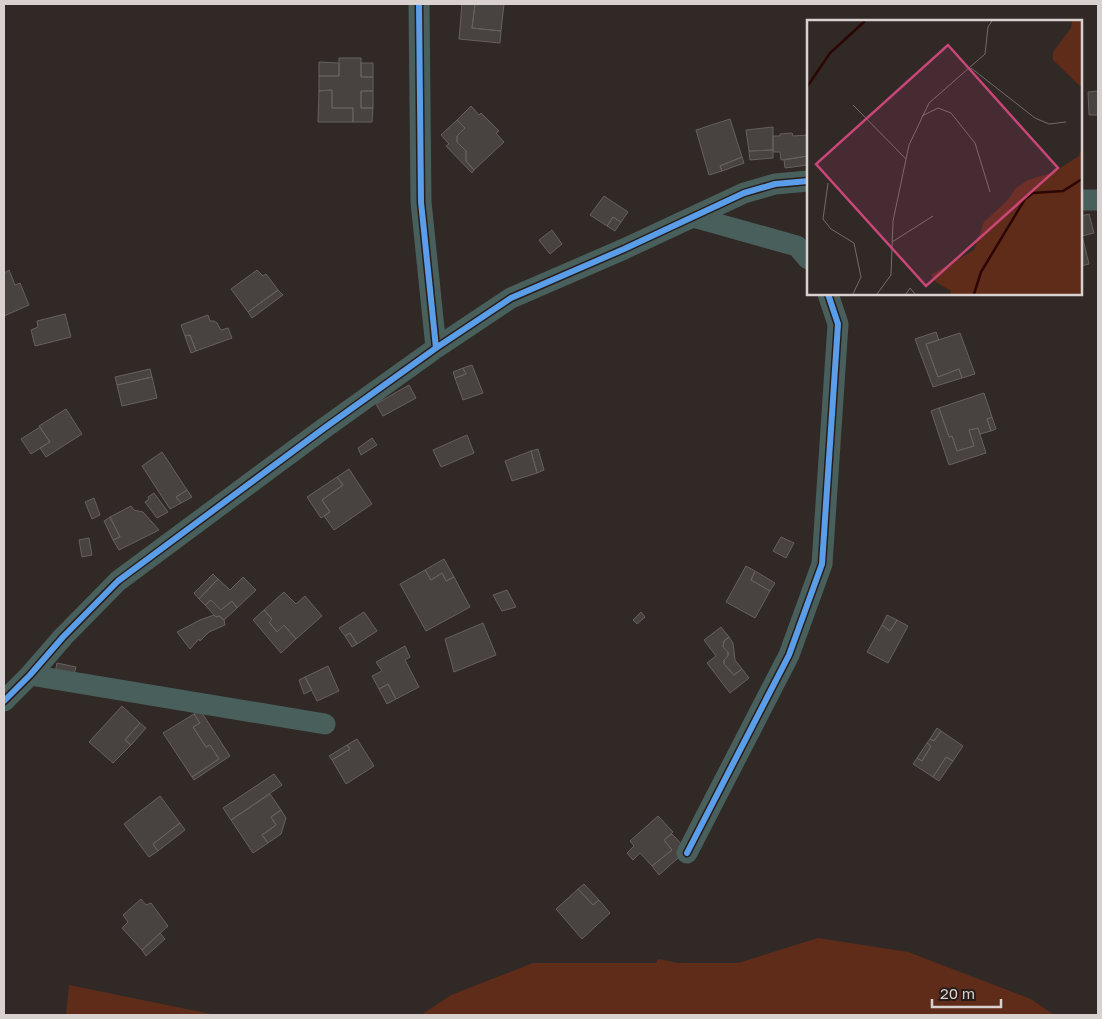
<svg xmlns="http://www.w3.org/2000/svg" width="1102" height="1019" font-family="'Golos Text',sans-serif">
<rect width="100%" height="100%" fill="#302926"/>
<path fill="#5f2c1a" d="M818,938L908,952L1031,999L1054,1015H421L451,995L533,963H656L658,959L678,963H738Z
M69,985L216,1015H66Z"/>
<path fill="#484240" stroke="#66605e" d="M462,4H475L472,28L501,31L500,43L459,39Z
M475,4H504L501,31L472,28Z
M339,58H361V77H373V91H361V108H373L372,122H353V108H332V90L319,91V76H339Z
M319,62L339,63V76H319Z
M361,63H373V77H361Z
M332,90V108H353V122H318L319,91Z
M361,91H373V108H361Z
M1098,91V115H1089L1088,92Z
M471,106L479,115L481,113L499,131L496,133L504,142L474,170L466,161V151L457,142V136L465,128L457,120Z
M730,119L742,157L720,166L722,171L709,175L696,130Z
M457,120L465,128L457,136V142L466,151V161L474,170L472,173L446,146L449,144L441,135Z
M773,127V150L749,151L746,130Z
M792,133L793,136L808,135V156L781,160L780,152H773V136H780V134Z
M773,150V158L750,160L749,151Z
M808,156V165L785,168L784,160Z
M742,157L744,163L722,171L720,166Z
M604,196L628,212L621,222L613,217L607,226L590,215Z
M1089,214L1094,233L1082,236L1081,231V216Z
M613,217L621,222L615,231L607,226Z
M552,230L562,244L550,254L539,240Z
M1081,231L1089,264L1081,266Z
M9,270L15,285L20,283L29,305L4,316V273Z
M257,270L263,276L266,274L278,290L248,312L231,289Z
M278,290L283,295L252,318L248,312Z
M65,314L71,337L35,346L31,330L38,327L37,321Z
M208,315L210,321H214L217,323L221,330L228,328L232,338L196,351L190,335L185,336L181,325Z
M936,332L939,340L926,344L938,377L959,369L962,378L933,387L915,339Z
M960,333L975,374L962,378L959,369L938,377L926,344Z
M190,335L196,351L191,353L185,336Z
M472,365L483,393L463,400L455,378L466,374L463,368Z
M463,368L466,374L455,378L453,372Z
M150,369L152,377L117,385L115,377Z
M152,377L157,398L122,406L117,385Z
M409,385L416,398L383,416L376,404Z
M984,393L992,417L987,419L991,431L980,434L978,428L969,430L974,446L957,451L952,436L949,437L939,408Z
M939,408L949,437L952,436L957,451L974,446L969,430L978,428L986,453L949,465L931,411Z
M66,409L82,434L46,457L40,448L50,442L39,426Z
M992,417L996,429L991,431L987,419Z
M40,427L50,442L31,454L21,439Z
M467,435L474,453L441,467L433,450Z
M372,438L377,445L361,455L358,448Z
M538,449L544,470L537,473L531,451Z
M531,451L537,473L512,481L505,461Z
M162,452L187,490L176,497L181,503L170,509L142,466Z
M349,469L372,504L334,530L324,516L330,512L322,500L343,485L337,477Z
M337,477L343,485L322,500L330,512L321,518L307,497Z
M187,490L192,497L181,503L176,497Z
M154,493L168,512L157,518L145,502L149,499L148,497Z
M94,498L100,515L92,519L85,502Z
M131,506L134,510L143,512L159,530L119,550L113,540L120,537L110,517Z
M110,517L120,537L113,540L104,521Z
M781,537L794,543L786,558L773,551Z
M89,538L92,555L82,557L79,540Z
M444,559L454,577L446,581L442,573L431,580L425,570Z
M746,566L755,571L751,580L770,591L755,618L726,602Z
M425,570L431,580L442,573L446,581L454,577L470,607L426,631L400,584Z
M755,571L775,583L770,591L751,580Z
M213,574L218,579L199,599L194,593Z
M243,577L256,590L237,608L232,601L221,610L211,600L205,605L199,599L218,579L230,590Z
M507,590L516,607L502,611L493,595Z
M284,592L296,604L305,596L322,616L296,639L284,625L277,632L269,622L272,619L264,610Z
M211,600L221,610L232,601L237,608L224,620L219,616L216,617L205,605Z
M264,610L272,619L269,622L277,632L284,625L296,639L281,653L253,620Z
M364,612L377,631L357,644L350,633L345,636L339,628Z
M641,612L645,617L637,624L633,620Z
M214,615L216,617L219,616L224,620L225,625L209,632L200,641L199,639L190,649L177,632L200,620Z
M887,615L897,620L890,631L882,625Z
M897,620L908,626L888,663L867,652L882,625L890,631Z
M483,623L496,655L454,672L445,639Z
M721,627L729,637L724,641L723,647L728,652V656L724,660V664L734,675L742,669L749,678L730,693L707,663L716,656L704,640Z
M350,633L357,644L352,647L345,636Z
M729,637L733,643L735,660L742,669L734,675L724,664V660L728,656V652L723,647L724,641Z
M405,646L410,657L405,660L419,687L396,699L388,684L379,689L372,676L382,671L376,662Z
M57,663L76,667L73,678L55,673Z
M328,666L339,691L317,701L305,677Z
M305,677L312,690L304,694L299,680Z
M388,684L396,699L387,704L379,689Z
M122,706L140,723L125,740L131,745L113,763L89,742Z
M200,710L230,756L194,780L192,777L219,759L210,745L206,747L193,727L200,723L194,714Z
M194,714L200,723L193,727L206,747L210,745L219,759L192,777L163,733Z
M140,723L146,728L131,745L125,740Z
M937,728L941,731L934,741L930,739Z
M941,731L963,746L953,761L946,757L933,777L913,764L917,758L922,761L931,746L927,743L930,739L934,741Z
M357,739L374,766L346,784L332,760L350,749L347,745Z
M927,743L931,746L922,761L917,758Z
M347,745L350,749L332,760L329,756Z
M946,757L953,761L939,781L933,777Z
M274,774L282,785L231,820L223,808Z
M270,794L281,810L271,817L276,825L262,835L268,843L253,853L231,820Z
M160,796L180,823L153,844L158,851L149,857L124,824Z
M281,810L286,818L281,834L268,843L262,835L276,825L271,817Z
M658,816L673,832L664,840L672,850L652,866L640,853L633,860L627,853L634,846L630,841Z
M180,823L185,830L158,851L153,844Z
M672,834L687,850L659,875L652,866L672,850L664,840Z
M584,884L599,900L593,905L578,889Z
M578,889L593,905L599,900L610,913L582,939L556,909Z
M141,899L146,905L151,903L168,926L142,950L122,928L128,922L123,915Z
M160,933L165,939L146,956L142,950Z"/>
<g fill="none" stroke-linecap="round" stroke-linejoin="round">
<path stroke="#485f5c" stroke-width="21" d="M419,4L421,202L436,348
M1081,200H1098
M693,217L797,246L808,259
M30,675L325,724
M4,701L30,675L63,637L118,581L323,429L436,348L511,298L624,249L744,193L775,184L808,181
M687,853L789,655L822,564L838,324L828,294"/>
<g stroke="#291d1a" stroke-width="9">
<path id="cycleway" d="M419,4L421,202L436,348
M4,701L30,675L63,637L118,581L323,429L436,348L511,298L624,249L744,193L775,184L808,181
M687,853L789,655L822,564L838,324L828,294"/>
</g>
<use href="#cycleway" stroke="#5a9eea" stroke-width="6"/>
</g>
<g transform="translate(807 20)">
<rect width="275" height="275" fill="#302926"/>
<path d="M265,1H275V68L246,40V32L264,8ZM275,127V274H143L144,271L129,262L124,255L167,230L177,202L201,180L208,169L221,160L247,152L272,136Z" fill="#5f2c1a"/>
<path fill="none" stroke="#2c0603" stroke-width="2.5" d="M0,67L23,33L58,1M167,274L174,252L218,179L226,173L256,171L275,159"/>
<path fill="none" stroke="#746c6a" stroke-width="1" d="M164,48L228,98L242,104L259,102M46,85L99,139M115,96L131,88L144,93L168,123L183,172M21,163L16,199L24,209L47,223L54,257L46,274M85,222L126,196M70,274L84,255L86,201L102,125L122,83L178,34L181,7L185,1M99,274L103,268L108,274"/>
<path fill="#c84678" fill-opacity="0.15" stroke="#c84678" stroke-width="2.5" d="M141,25L251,148L119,266L9,144Z"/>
<rect width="275" height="275" fill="none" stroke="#d9d1cf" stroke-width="2.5"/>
</g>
<rect width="1102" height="1019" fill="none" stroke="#d9d1cf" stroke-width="10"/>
<path d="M932 999v8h69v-8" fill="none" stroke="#d9d1cf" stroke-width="2.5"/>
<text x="940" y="999" font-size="15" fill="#d9d1cf" stroke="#291d1a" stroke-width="4" paint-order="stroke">20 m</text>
</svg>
